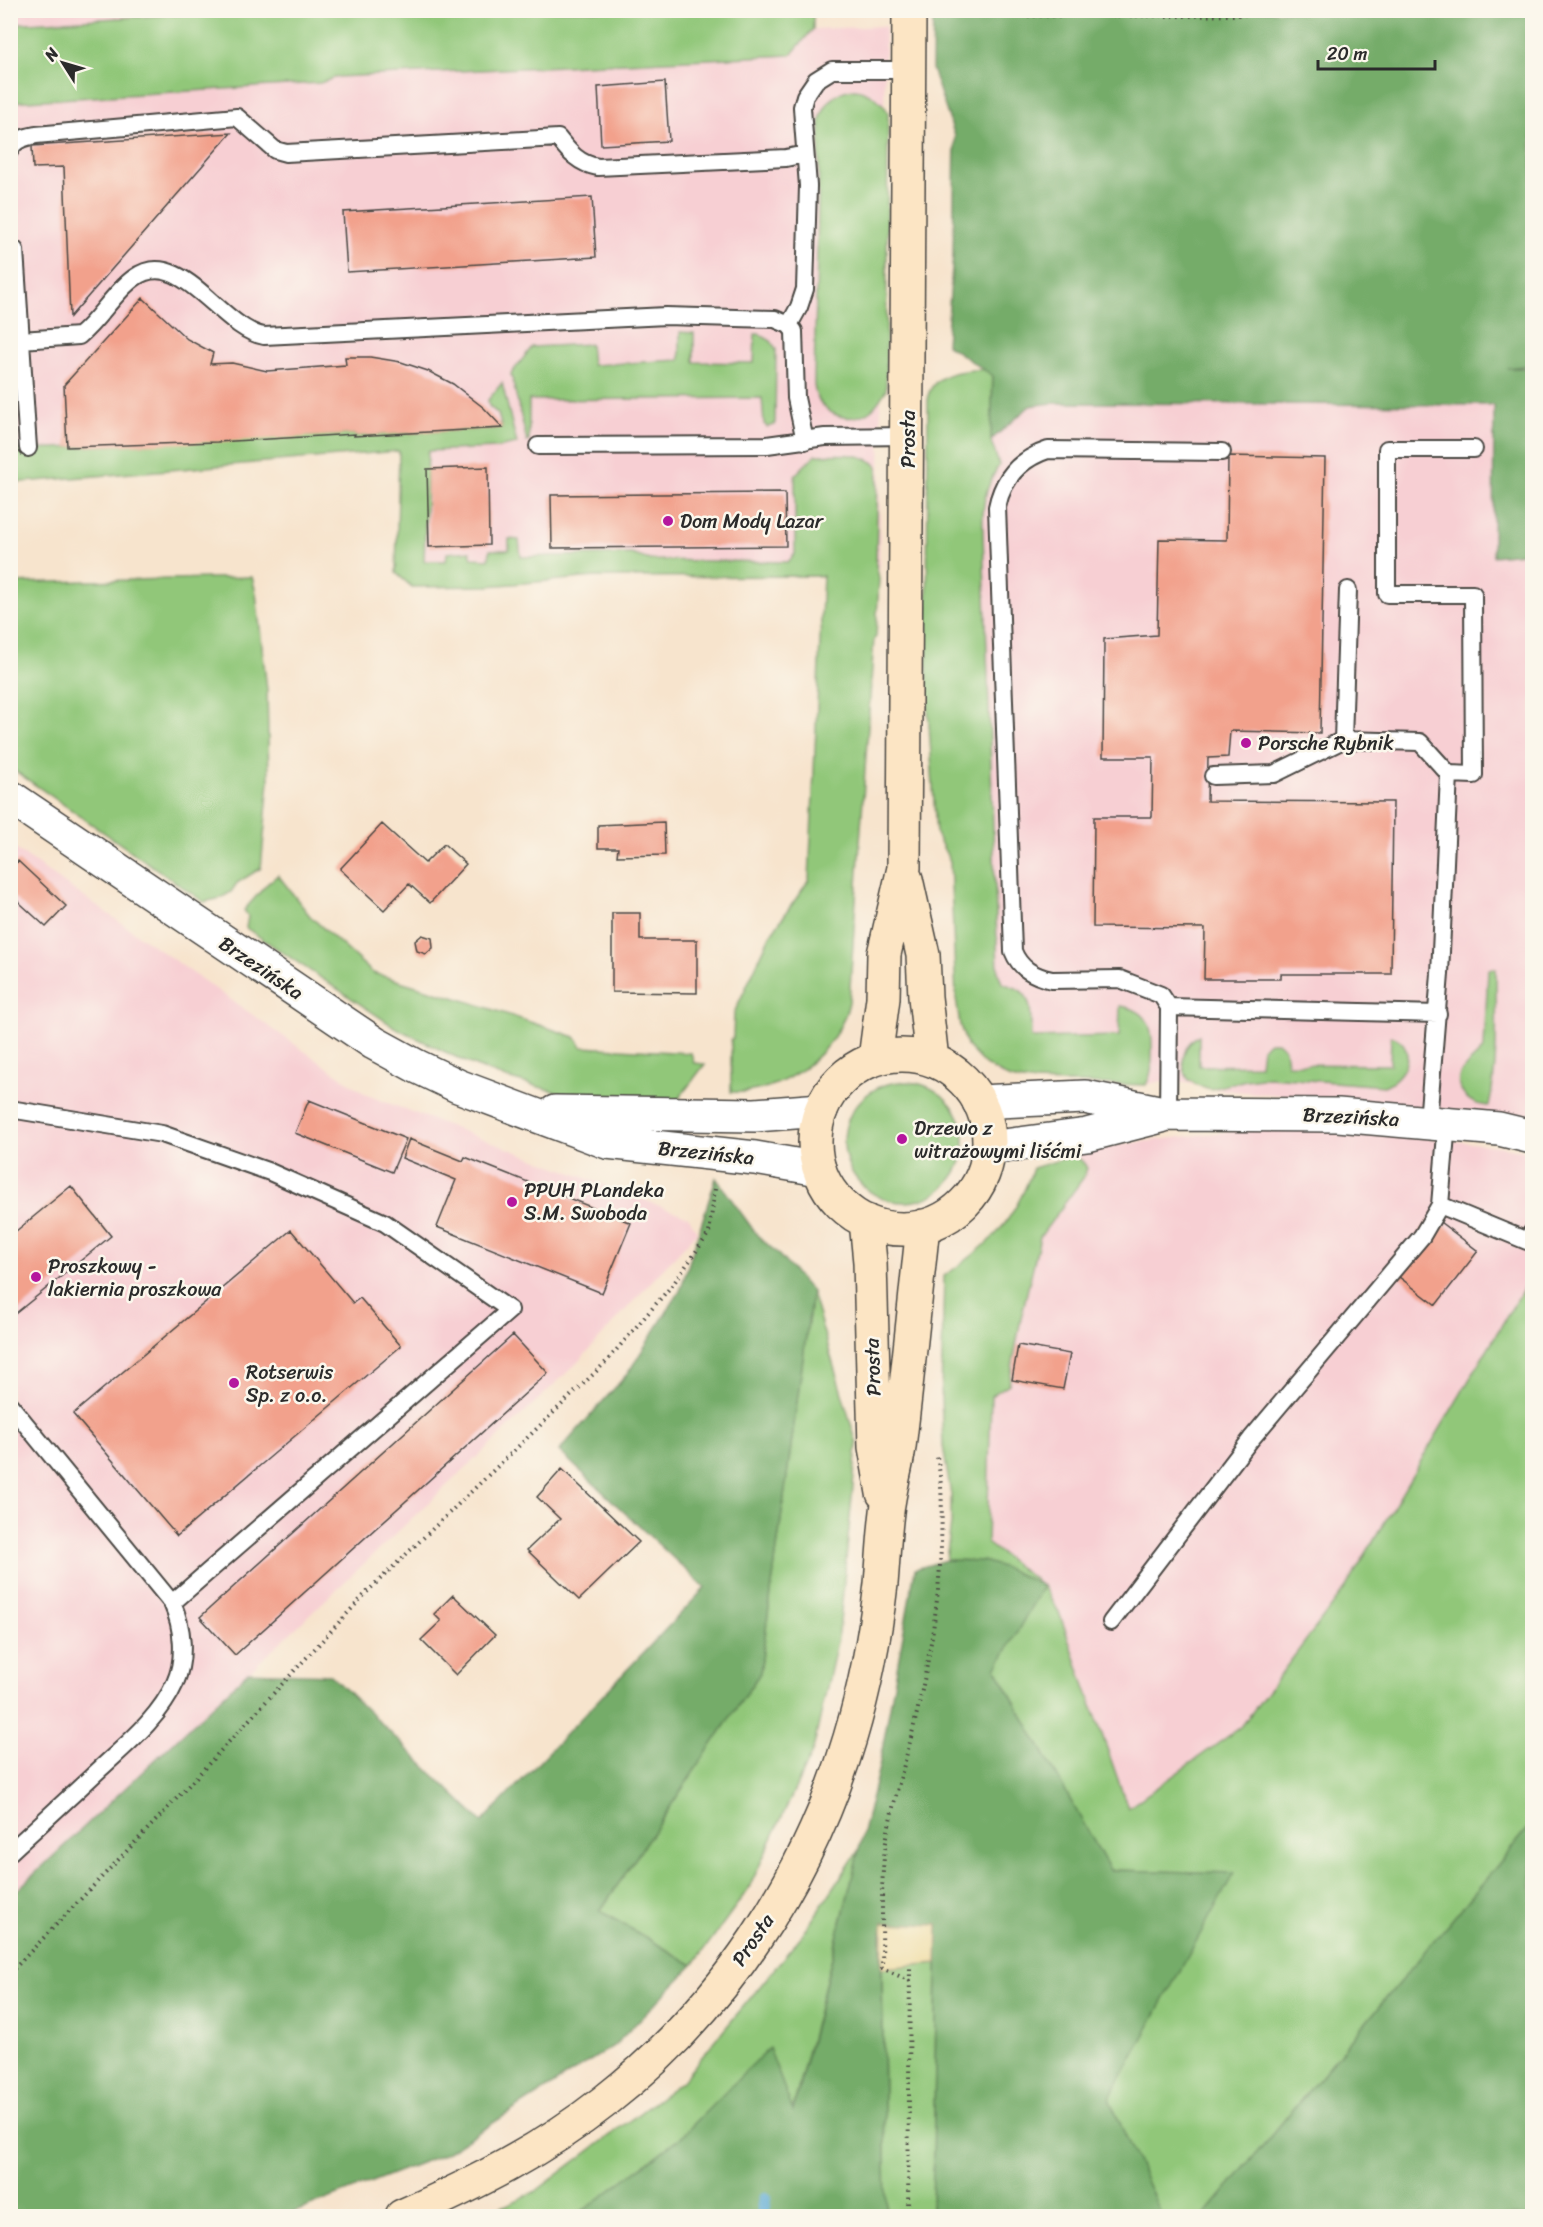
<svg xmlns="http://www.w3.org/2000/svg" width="1543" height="2227" font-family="Sriracha,sans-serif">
<rect width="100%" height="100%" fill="#fbf7ec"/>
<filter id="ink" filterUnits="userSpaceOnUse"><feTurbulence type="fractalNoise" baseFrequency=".0167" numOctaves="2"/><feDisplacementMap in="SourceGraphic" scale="12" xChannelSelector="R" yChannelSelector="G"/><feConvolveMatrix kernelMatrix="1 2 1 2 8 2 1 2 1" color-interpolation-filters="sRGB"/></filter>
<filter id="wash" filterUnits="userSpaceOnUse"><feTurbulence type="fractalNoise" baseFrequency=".008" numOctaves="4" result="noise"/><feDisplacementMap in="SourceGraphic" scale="24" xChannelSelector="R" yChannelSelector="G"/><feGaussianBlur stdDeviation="1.35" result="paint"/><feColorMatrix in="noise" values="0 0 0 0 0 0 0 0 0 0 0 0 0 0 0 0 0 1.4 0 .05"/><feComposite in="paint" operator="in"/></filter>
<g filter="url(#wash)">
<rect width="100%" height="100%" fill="#f7e4cd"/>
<path fill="#f7cfd3" d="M813,10L814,29L885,26L879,578L823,576L596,577L487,586L412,587L396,573L399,451L11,483V11Z
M1053,403L1500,404L1499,555L1532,552V1128L1481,1113L1211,1089L1170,1079L1145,1085L1019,1081L1001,1076L985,1065L965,550L991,440L1030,406Z
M11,846L367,1095L689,1217L697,1232L577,1363L11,1896Z
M1276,1126L1446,1140L1505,1147L1532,1153V1274L1346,1587L1241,1727L1128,1809L1059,1612L987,1543L991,1396L1009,1384L1021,1318L1040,1237L1084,1177V1162L1079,1157L1080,1149Z"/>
<path fill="#91c779" stroke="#5e7952" stroke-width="1.5" d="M244,11L813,10V29L791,55L337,77L320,83L11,102V24Z
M855,89C869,91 881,100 888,112L886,390C882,396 878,404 872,409C848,429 813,411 814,381L820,120C825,103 836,90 855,89Z
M680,332L694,333V362L754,363L755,334H759L771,341L776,349L775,425L767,427L764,424L762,398L529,400V441L527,442L511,374L532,347L590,344L592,365L680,360Z
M993,369L991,440L999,465C984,490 982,505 983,534L998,972L1002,983C1007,985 1012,986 1016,988C1035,996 1030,1021 1031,1038L1119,1036L1120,1006C1150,1010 1153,1028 1152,1054C1152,1066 1152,1074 1146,1085L1029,1082L1010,1079L985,1065L967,1046L960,1025L956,998L950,861L936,834L927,693L928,396C935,369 971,370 993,369Z
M502,383L517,444L497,448L428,451L424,561H446L447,553L470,551L472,558L489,559L490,550H509V539L519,540L521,557L631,554L650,560L788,562L795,554V475L815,455C836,455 862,450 878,467L876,565L879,578L876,637L874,639L849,1002C839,1051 782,1096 731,1092V1039L733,1038L734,1013L770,936L809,880L823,576L596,577L487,586L412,587L396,573L399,451L11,483V450L355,434V436L502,428L498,414L489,406L488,400Z
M252,577L256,593L267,690L269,781L261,868L237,883L231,892L221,898L204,902L11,768V583Z
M278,875L310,916L373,973L473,1003L575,1037L582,1047L691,1053L694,1063L705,1064L674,1105L589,1101L503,1077L468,1063L396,1028L246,928L248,916L244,910L268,883Z
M1492,968L1496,969C1496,1015 1499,1060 1489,1106C1478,1105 1471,1103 1464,1095C1447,1073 1474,1062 1484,1048L1488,970Z
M1199,1035V1066L1260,1065L1262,1048L1269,1042H1277L1285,1049L1287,1064L1390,1065L1391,1036C1419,1045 1406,1078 1384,1086L1269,1077L1246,1080L1211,1089L1197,1085L1188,1079C1179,1062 1183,1045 1199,1035Z
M844 1142a60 60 0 1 1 120 0a60 60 0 1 1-120 0Z
M1072,1156C1080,1158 1083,1161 1087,1168L1084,1177L1040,1237L1021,1318L1009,1384L991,1396L987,1543L1043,1586L1059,1612L1128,1808L1241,1727L1346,1587L1532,1274V1824L1204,2216H1162L1109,2099L1233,1873L1110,1870L996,1669L1042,1586L983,1561L946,1560L951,1523V1495L943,1446L941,1396L944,1276C991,1244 1014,1223 1033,1168Z
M812,1293L857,1444L839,1633L813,1750L749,1888L693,1965L600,1911L760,1673Z
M860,1848L792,2112L769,2049L680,2138L576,2216H483L536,2191L682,2081L803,1934Z
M937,1963L932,2216H886L882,1968Z"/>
<path fill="#74ac69" stroke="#506c4a" stroke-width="1.5" d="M933,11H1532V365L1507,368H1532V552L1493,556L1494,405L1053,403L1030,406L991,440L993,376L946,344L953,255L955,136L932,69Z
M716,1178L757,1235L777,1253L812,1292L760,1673L600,1911L693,1965L615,2045L446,2153L287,2215L11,2216V1896L248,1672L331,1675L482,1822L705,1588L559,1451L628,1373L680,1291Z
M946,1560L983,1561L1008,1569L1043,1586L996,1669L1110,1870L1234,1873L1109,2099L1162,2216H932L938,1925L883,1923L881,1933L886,2216H576L680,2138L769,2048L793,2111L844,1911L879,1767L915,1569Z
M1532,1824V2216H1204Z"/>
<path fill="#eeda9e" stroke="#8c8264" stroke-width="1.5" d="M883,1923L938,1925L937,1963L882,1968Z"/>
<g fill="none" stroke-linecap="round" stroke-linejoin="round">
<path stroke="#59a8d3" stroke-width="12" d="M762,2216L765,2199"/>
</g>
<g id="blocks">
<path fill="#f2a18c" d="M665,82L669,141L601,145L598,87Z
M231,133L70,317L64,167L33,168L32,146Z
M592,197L596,257L347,272L343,212Z
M143,298L187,339L213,353L210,364L232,363L267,371L346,365L345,357H370L401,362L428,371L453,384L484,408L503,428L354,436L355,434L217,442L67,447L64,385Z
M1228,456L1325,458L1320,733L1230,731L1228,757L1208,758L1207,801L1393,802L1391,974H1281V979H1204L1205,928L1093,927L1094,817H1152L1153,757H1103L1104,639L1157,635L1159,539L1227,540Z
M488,467L489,545L429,547L427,469Z
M785,493L786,546L552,548L551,495Z
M664,822L665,855L617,856L618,848H598V825Z
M382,824L425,863L444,844L466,864L430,903L409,884L384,910L340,869Z
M18,861L66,906L46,927L10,894V869Z
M612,913H640V940H697V993L612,992Z
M422,935L432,938L433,948L426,954L417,951L415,941Z
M309,1100L406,1139L392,1172L295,1133Z
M409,1139L463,1161L465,1157L631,1223L602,1293L437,1227L456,1180L402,1158Z
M71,1186L111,1236L10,1318V1236Z
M1432,1216L1478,1251L1436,1305L1390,1270Z
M291,1230L353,1303L360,1298L401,1346L177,1536L73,1414Z
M513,1335L548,1373L235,1655L200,1617Z
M1018,1345L1070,1354L1063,1389L1012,1380Z
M562,1469L639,1542L579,1600L527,1550L560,1519L537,1497Z
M453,1595L495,1635L456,1675L421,1640L441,1621L434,1614Z"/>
</g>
</g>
<g filter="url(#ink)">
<use href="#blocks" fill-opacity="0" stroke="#4a4743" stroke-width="1.5"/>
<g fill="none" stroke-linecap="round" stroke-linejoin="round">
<g stroke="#4a4743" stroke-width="20">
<path id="service" d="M10,150C15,139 26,137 36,135L237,117L275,150L286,153L558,138C569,152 579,164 598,167L786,158L805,154
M15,250L28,448
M789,325L799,307L805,289L808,186L803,122L802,107L805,96L816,80L832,70H908
M21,340L79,336C100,319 113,293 134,278C180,244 221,329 264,336L666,316L775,319L789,325L794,331L796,398L805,441
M538,446L767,445L825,437L908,436
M1348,590L1343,740L1420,742L1449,774
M1213,776L1274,774L1343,740
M1169,1007L1438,1014
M10,1109L162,1134L270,1172L385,1223L510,1310L172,1603
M1168,1114L1169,1007L1161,995L1120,979L1052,980C1034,976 1020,969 1013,951L997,507C1003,478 1020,459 1048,450L1222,452
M1428,1122L1440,974L1449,774L1474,775L1473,594H1387V449H1474
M1447,1123L1440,1205L1527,1241L1532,1232
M10,1405L172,1603C183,1627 186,1658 175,1683C160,1717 128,1743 101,1768C71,1796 41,1824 10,1852
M1111,1622L1251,1439L1422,1236L1440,1205"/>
</g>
<g stroke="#4a4743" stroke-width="36">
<path id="minor" d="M10,797L374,1043L416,1066L458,1086L607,1142L755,1158L819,1169
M979,1102L1085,1097L1168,1114L1338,1115L1499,1129L1532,1137
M555,1112L755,1115L821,1110
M989,1148L1087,1135L1161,1116"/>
</g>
<g stroke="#4a4743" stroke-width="36">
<path id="secondary" d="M906,879L923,955L925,997L932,1060
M815 1142a87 87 0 1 1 174 0a87 87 0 1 1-174 0Z
M875,1059L883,998L884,954L904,868L909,10
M866,1221L870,1262L875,1447L883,1493
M402,2216C473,2185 543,2150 605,2101C722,2010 808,1880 850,1738C865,1688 875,1636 881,1584C883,1560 884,1536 887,1512C889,1491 896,1469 899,1447C908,1374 915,1300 923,1226"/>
</g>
<path stroke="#4a4743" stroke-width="4" stroke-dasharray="1.5 4.5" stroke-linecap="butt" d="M944,16H1190L1423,10
M10,1973L165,1811L368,1591L606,1362L674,1283L709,1233L715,1189
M910,1981L882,1968C883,1929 880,1888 885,1849C890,1813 901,1777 910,1742C926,1677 939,1611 941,1544C942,1515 943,1486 937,1457
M908,2216L910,1965"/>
<use href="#service" stroke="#fff" stroke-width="16"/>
<use href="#minor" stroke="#fff" stroke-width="33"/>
<use href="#secondary" stroke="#fce5c4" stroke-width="33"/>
</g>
</g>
<g fill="#b5179e" stroke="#fbf7ec" stroke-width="2">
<circle cx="668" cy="521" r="6"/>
<circle cx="1246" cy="743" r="6"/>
<circle cx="902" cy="1139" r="6"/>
<circle cx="512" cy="1202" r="6"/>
<circle cx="36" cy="1277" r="6"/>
<circle cx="234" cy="1383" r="6"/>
</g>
<g text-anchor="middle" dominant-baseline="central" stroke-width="5" stroke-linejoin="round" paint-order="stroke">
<g font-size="20" fill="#2b2b2b" stroke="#fbf7ec">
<text transform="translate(908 439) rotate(-90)">Prosta</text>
<text transform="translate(261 968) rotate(34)">Brzezińska</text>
<text transform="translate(1351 1117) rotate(3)">Brzezińska</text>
<text transform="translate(706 1153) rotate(6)">Brzezińska</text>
<text transform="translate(873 1367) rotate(-92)">Prosta</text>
<text transform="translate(753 1940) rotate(-56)">Prosta</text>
</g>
<g font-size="20" fill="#2b2b2b" stroke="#fbf7ec" text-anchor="start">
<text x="680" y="521">Dom Mody Lazar</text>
<text x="1258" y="743">Porsche Rybnik</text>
<text x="914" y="1128">Drzewo z<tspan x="914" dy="23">witrażowymi liśćmi</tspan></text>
<text x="524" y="1190">PPUH PLandeka<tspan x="524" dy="23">S.M. Swoboda</tspan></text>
<text x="48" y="1266">Proszkowy -<tspan x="48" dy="23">lakiernia proszkowa</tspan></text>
<text x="246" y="1372">Rotserwis<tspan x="246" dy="23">Sp. z o.o.</tspan></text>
</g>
</g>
<rect width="1543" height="2227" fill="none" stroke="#fbf7ec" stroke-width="36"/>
<g transform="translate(63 63) rotate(307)" stroke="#fbf7ec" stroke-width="4.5" paint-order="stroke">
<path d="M0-4.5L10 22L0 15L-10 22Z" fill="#2b2b2b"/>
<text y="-9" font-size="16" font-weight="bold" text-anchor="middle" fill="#2b2b2b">N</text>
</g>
<path d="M1318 60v9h117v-9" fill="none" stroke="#2b2b2b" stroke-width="3"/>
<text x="1327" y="60" font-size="18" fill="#2b2b2b" stroke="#fbf7ec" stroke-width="4.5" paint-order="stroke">20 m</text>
</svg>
